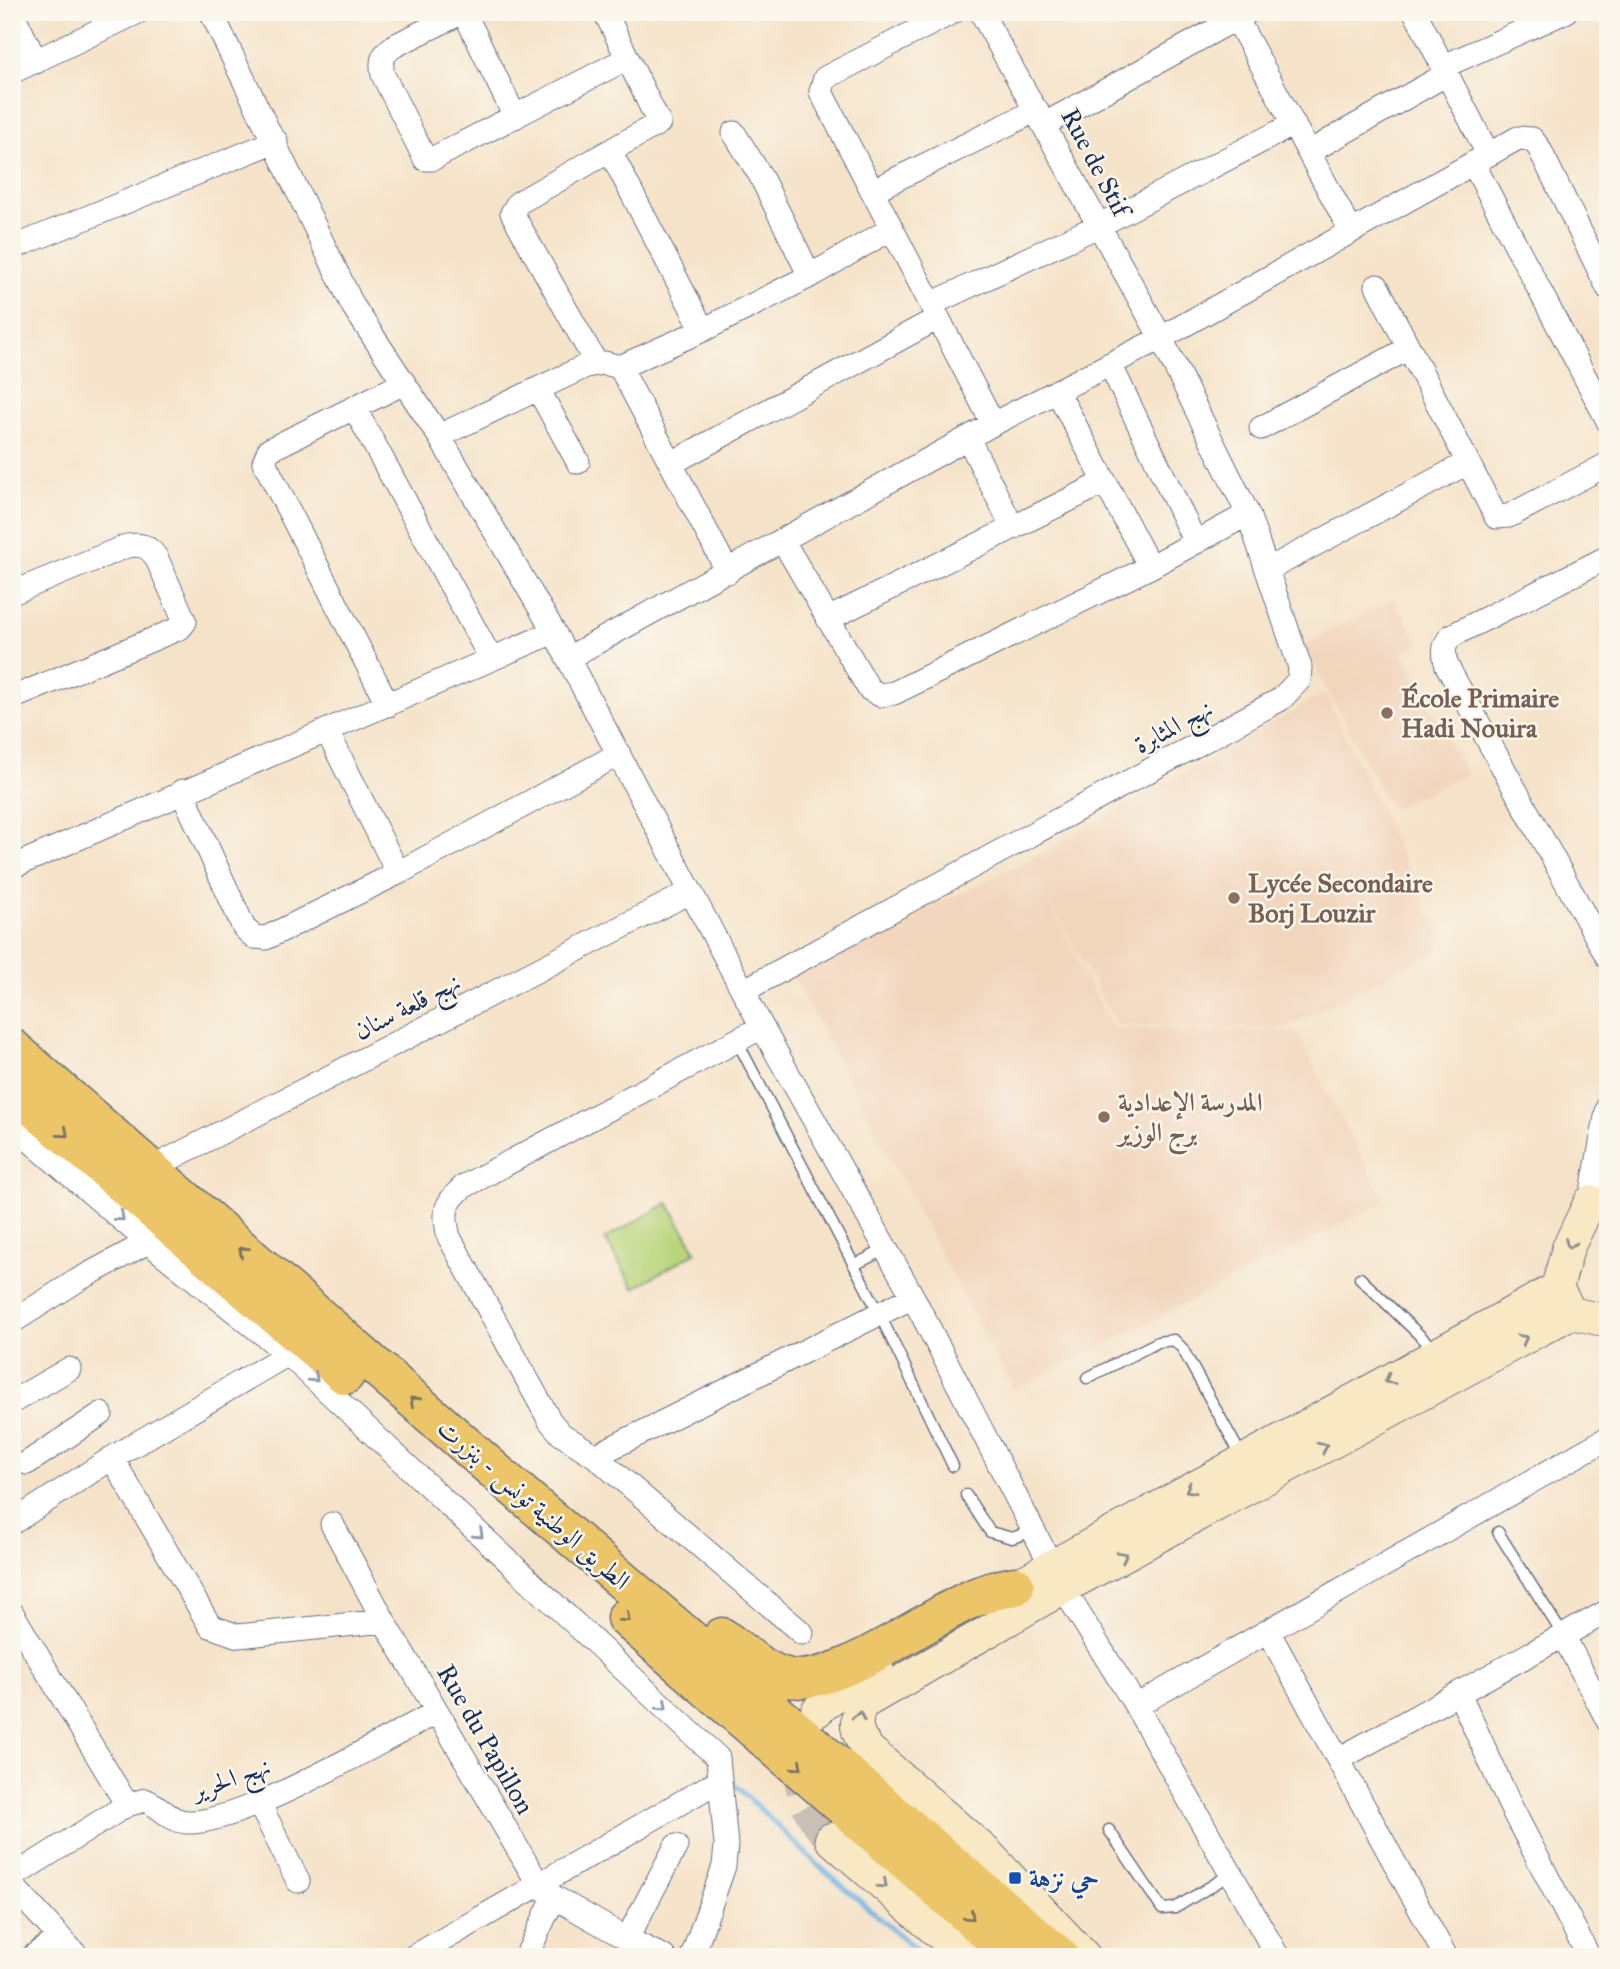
<svg xmlns="http://www.w3.org/2000/svg" width="1620" height="1969" font-family="'IM FELL Great Primer',Amiri,serif">
<rect width="100%" height="100%" fill="#fbf7ec"/>
<filter id="ink" filterUnits="userSpaceOnUse"><feTurbulence type="fractalNoise" baseFrequency=".0143" numOctaves="2"/><feDisplacementMap in="SourceGraphic" scale="14" xChannelSelector="R" yChannelSelector="G"/><feConvolveMatrix kernelMatrix="1 2 1 2 8 2 1 2 1" color-interpolation-filters="sRGB"/></filter>
<filter id="wash" filterUnits="userSpaceOnUse"><feTurbulence type="fractalNoise" baseFrequency=".00686" numOctaves="4" result="noise"/><feDisplacementMap in="SourceGraphic" scale="28" xChannelSelector="R" yChannelSelector="G"/><feGaussianBlur stdDeviation="1.57" result="paint"/><feColorMatrix in="noise" values="0 0 0 0 0 0 0 0 0 0 0 0 0 0 0 0 0 1.4 0 .05"/><feComposite in="paint" operator="in"/></filter>
<g filter="url(#wash)">
<rect width="100%" height="100%" fill="#f5e3c9"/>
<path fill="#f2d5bd" d="M1393,599L1420,643L1402,653L1467,774L1391,809L1303,645Z
M1325,693L1439,934L1436,952L1283,1029L1117,1025L1032,872L1113,1028L1297,1032L1385,1202L1014,1391L793,976L1027,861Z"/>
<path fill="#b8d57b" stroke="#6a826c" stroke-width="2" d="M668,1203L696,1252L634,1288L605,1239Z"/>
<g fill="none" stroke-linecap="round" stroke-linejoin="round">
<path stroke="#6eb2e4" stroke-width="5" d="M731,1781L819,1866L925,1957"/>
</g>
</g>
<g filter="url(#ink)">
<g fill="none" stroke-linecap="round" stroke-linejoin="round">
<path stroke="#c9bfb4" stroke-width="32" stroke-dasharray="32 16" stroke-linecap="butt" d="M801,1759C796,1790 810,1818 831,1839"/>
<g stroke="#676e83" stroke-width="13">
<path id="lane" d="M737,1041L879,1313L953,1466
M854,1265L886,1249
M1360,1278L1436,1351
M1087,1378L1158,1342L1174,1340L1182,1348L1242,1457
M966,1495L990,1532L1012,1538L1033,1531
M1498,1532L1563,1635
M1109,1830L1162,1909L1175,1908L1231,1874"/>
</g>
<g stroke="#676e83" stroke-width="25">
<path id="street" d="M12,12L36,62
M211,12L353,306L439,436L554,632L762,1027L913,1297L1063,1588L1136,1706L1278,1957
M463,12L394,46C382,55 380,60 383,75L425,159H432L626,59
M464,12L515,117
M953,12L825,78L821,92L993,424
M1233,12L1351,231
M1415,12L1488,154
M1442,67L1565,12
M12,72L138,12
M1045,124L1248,12
M734,133L760,175L810,276
M610,151L703,330
M1309,152L1447,74
M1473,163L1608,421
M872,191L1037,110
M12,248L276,141
M1377,286L1496,517L1509,516L1608,464
M931,304L1098,226L1294,124
M596,363L512,213L518,203L659,123L605,12
M1110,364L1195,542
M620,367L728,572
M538,389L578,462
M1057,391L1150,567
M355,409L491,659
M1261,428L1409,348
M439,436L586,366L604,363L620,367L703,330L810,276L891,229
M968,438L1013,528
M672,463L938,318
M783,541L869,689L880,695L894,693L1150,567L1248,514
M1608,557L1451,636C1443,646 1443,653 1447,666L1608,958
M1269,569L1467,463
M12,593L127,546C141,544 147,545 156,557L185,622L180,628L12,698
M828,619L1105,482
M568,658L993,424L1161,338L1518,138L1532,139L1539,148L1608,288
M388,705L264,462L269,450L404,383
M327,731L398,873
M182,791L244,928L254,937L266,938L398,873L619,754
M12,867L554,632
M743,991L1281,699L1299,680L1300,667L1248,514L1161,338L981,12
M762,1027L463,1187C444,1204 443,1212 449,1237L550,1421L561,1434L595,1456L802,1633
M12,1125L148,1242L288,1354L718,1758L726,1845L724,1866L692,1957
M150,1169L690,892
M1590,1202L1608,1106
M12,1322L78,1280L148,1242
M12,1402L69,1369
M595,1456L913,1297
M112,1458L210,1626L238,1636L384,1621
M27,1463L101,1414
M12,1523L112,1458L288,1354
M332,1524L384,1621L539,1885L554,1897L526,1957
M12,1613L127,1805
M1268,1631L1446,1957
M1563,1635L1608,1721
M1459,1693L1510,1805L1589,1957
M1136,1706L1608,1438
M1339,1759L1608,1611
M259,1803L298,1881
M12,1877L127,1805L145,1800C161,1806 169,1821 187,1822C241,1825 384,1739 437,1712
M12,1885L78,1957
M554,1897L627,1939
M32,1957L60,1937
M413,1957L720,1780
M664,1957L627,1939L676,1846"/>
</g>
<g stroke="#676e83" stroke-width="34">
<path id="secondary" d="M1608,1205L1590,1202L1568,1248L1557,1288L1571,1313L1608,1321
M994,1598L1557,1288
M817,1711L846,1685L877,1667
M831,1839L966,1957
M1085,1957L986,1852L869,1750C856,1735 853,1722 862,1704L1063,1588L1571,1313"/>
</g>
<g stroke="#676e83" stroke-width="41">
<path id="highway" d="M12,1048L496,1472L1060,1957
M12,1089L345,1375
M626,1618L1016,1957
M722,1637C741,1651 766,1674 790,1678C835,1687 925,1620 969,1600C984,1593 999,1589 1015,1586"/>
</g>
<use href="#lane" stroke="#fff" stroke-width="10"/>
<use href="#street" stroke="#fff" stroke-width="23"/>
<use href="#secondary" stroke="#f8e8c3" stroke-width="32"/>
<use href="#highway" stroke="#edc569" stroke-width="38"/>
</g>
<defs><path id="oneway-chevron" d="M-2-3.5L2.5 0L-2 3.5" fill="none" stroke-width="1.6" stroke-linecap="round" stroke-linejoin="round" transform="scale(1.75)"/></defs>
<g stroke="#797263">
<use href="#oneway-chevron" transform="translate(64 1133) rotate(41)"/>
<use href="#oneway-chevron" transform="translate(243 1251) rotate(-139)"/>
<use href="#oneway-chevron" transform="translate(414 1401) rotate(-139)"/>
<use href="#oneway-chevron" transform="translate(626 1618) rotate(41)"/>
<use href="#oneway-chevron" transform="translate(798 1766) rotate(41)"/>
<use href="#oneway-chevron" transform="translate(970 1916) rotate(42)"/>
</g>
<g stroke="#8d97ae">
<use href="#oneway-chevron" transform="translate(120 1217) rotate(41)"/>
<use href="#oneway-chevron" transform="translate(314 1378) rotate(43)"/>
<use href="#oneway-chevron" transform="translate(479 1534) rotate(43)"/>
<use href="#oneway-chevron" transform="translate(663 1706) rotate(43)"/>
</g>
<g stroke="#8a8c90">
<use href="#oneway-chevron" transform="translate(1570 1244) rotate(111)"/>
<use href="#oneway-chevron" transform="translate(1523 1339) rotate(-28)"/>
<use href="#oneway-chevron" transform="translate(1389 1380) rotate(151)"/>
<use href="#oneway-chevron" transform="translate(1323 1447) rotate(-28)"/>
<use href="#oneway-chevron" transform="translate(1190 1489) rotate(151)"/>
<use href="#oneway-chevron" transform="translate(1123 1556) rotate(-28)"/>
<use href="#oneway-chevron" transform="translate(859 1716) rotate(-78)"/>
<use href="#oneway-chevron" transform="translate(883 1884) rotate(41)"/>
</g>
</g>
<g fill="#8d6e63" stroke="#fbf7ec" stroke-width="2.5">
<circle cx="1387" cy="713" r="7"/>
<circle cx="1234" cy="898" r="7"/>
<circle cx="1104" cy="1117" r="7"/>
</g>
<rect fill="#1a4fb4" stroke="#fbf7ec" stroke-width="2.5" x="1008" y="1871" width="14" height="14" rx="3.5"/>
<g text-anchor="middle" dominant-baseline="central" stroke-width="5" stroke-linejoin="round" paint-order="stroke">
<g font-size="26" fill="#1b2f5e" stroke="#fbf7ec">
<text transform="translate(1096 162) rotate(62)">Rue de Stif</text>
<text transform="translate(1173 726) rotate(-28)">نهج المثابرة</text>
<text transform="translate(407 1006) rotate(-27)">نهج قلعة سنان</text>
<text transform="translate(534 1504) rotate(41)">الطريق الوطنية تونس - بنزرت</text>
<text transform="translate(486 1739) rotate(60)">Rue du Papillon</text>
<text transform="translate(231 1778) rotate(-19)">نهج الحرير</text>
</g>
<g font-size="26" font-weight="bold" fill="#785e54" stroke="#fbf7ec" text-anchor="start">
<text x="1401" y="698">École Primaire<tspan x="1401" dy="30">Hadi Nouira</tspan></text>
<text x="1248" y="883">Lycée Secondaire<tspan x="1248" dy="30">Borj Louzir</tspan></text>
<text x="1118" y="1102">المدرسة الإعدادية<tspan x="1118" dy="30">برج الوزير</tspan></text>
</g>
<g font-size="26" font-weight="bold" fill="#164399" stroke="#fbf7ec" text-anchor="start">
<text x="1029" y="1878">حي نزهة</text>
</g>
</g>
<rect width="1620" height="1969" fill="none" stroke="#fbf7ec" stroke-width="42"/>
</svg>
